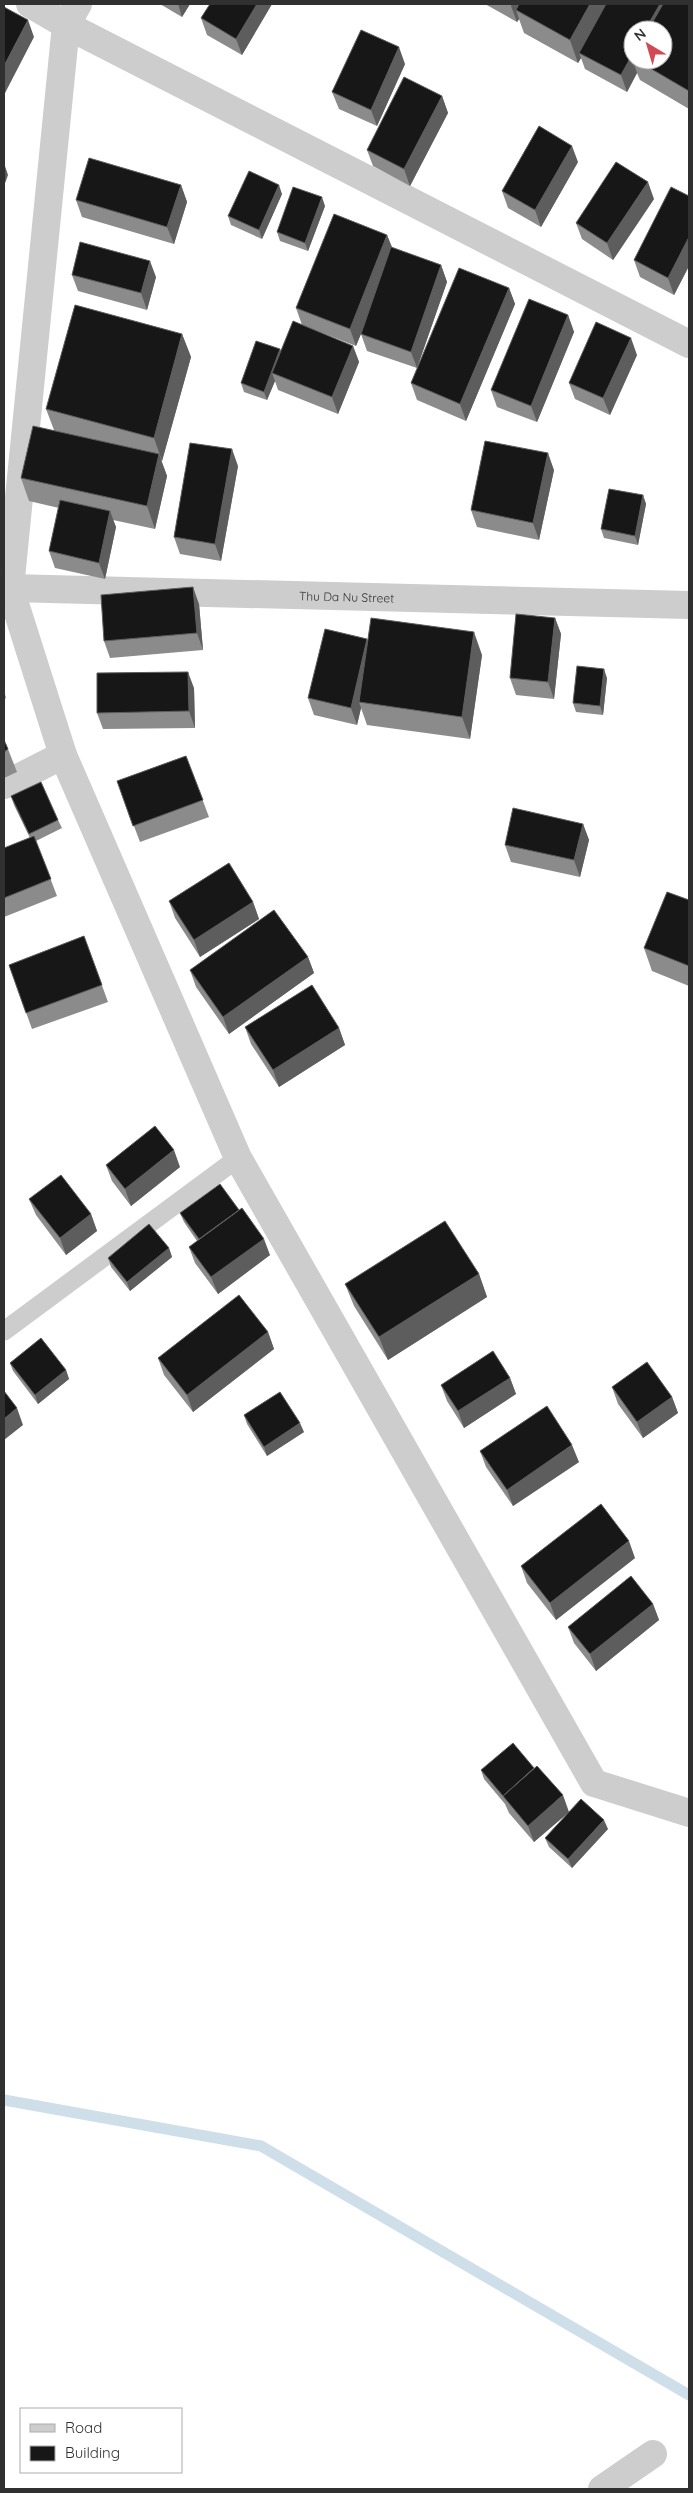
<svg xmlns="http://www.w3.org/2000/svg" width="693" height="2493" font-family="Quicksand,sans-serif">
<rect width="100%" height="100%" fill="#fff"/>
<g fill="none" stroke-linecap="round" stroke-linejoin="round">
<path stroke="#cfdfe9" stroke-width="11" d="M4,2100L261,2146L689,2395"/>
<path stroke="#cdcdcd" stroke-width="19" d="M4,1331L238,1158"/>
<g stroke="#cdcdcd" stroke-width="28">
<path d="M30,4L66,25L689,344"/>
<path d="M78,4L66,25L10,588L63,755L238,1158L594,1783L689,1813"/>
<path id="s1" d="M4,584L10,588L689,605"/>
<path d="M4,785L63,755"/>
<path d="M602,2489L653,2454"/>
</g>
</g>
<path fill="#8b8b8b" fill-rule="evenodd" d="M160,4H190L182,17Z
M210,4H272L242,55L207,35L201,18Z
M485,4H689V109L640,80L637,73L627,92L585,69L581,58L578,63L524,33L519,19L517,22ZM633,30L663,60H633Z
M405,64L377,126L339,109L332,92Z
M442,96L448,113L410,186L373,166L367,150Z
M578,162L541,227L508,208L502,191Z
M181,185L187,202L174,244L82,217L76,200Z
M282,194L262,239L231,225L228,216Z
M689,196V266L674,295L640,277L634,260Z
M654,199L613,260L582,239L576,223Z
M325,206L308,251L280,241L277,232Z
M387,235L392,248L441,265L447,282L417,368L367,351L361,334L356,346L302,325L296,308Z
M72,275L156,277L147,310L78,291Z
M509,288L515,304L466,421L417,400L411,383Z
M568,315L574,332L537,422L497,407L491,390Z
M182,334L191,357L162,461L161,460L167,476L155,529L113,520L116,527L105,579L55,568L49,551L59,508L29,501L21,478L54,430L46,409Z
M353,346L359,362L338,414L278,390L275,381L267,400L244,392L241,383L280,349L281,351Z
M637,355L610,415L575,399L569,383Z
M238,466L221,561L180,554L174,537Z
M554,470L539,540L477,527L471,510Z
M643,495L646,504L638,545L604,538L601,529Z
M199,604L203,650L110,658L104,641Z
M555,618L561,634L554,699L516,695L510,678Z
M368,640L482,655L470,739L367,725L361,708L357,725L314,715L308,698Z
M607,678L603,715L576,712L573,703Z
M194,688L195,728L103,729L97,713Z
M4,691L6,698L4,699Z
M4,740L8,749L17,772L4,778Z
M186,756L209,817L140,842L117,781Z
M11,796L58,820L62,828L36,841L57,896L4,917V848L30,838L14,805Z
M583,824L589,840L580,877L511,862L505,845Z
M689,900V986L652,971L644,948Z
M169,901L253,902L259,919L200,957L175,918Z
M84,936L108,1002L32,1029L9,965Z
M308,957L314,973L229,1034L196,987L190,970Z
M245,1027L339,1028L345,1045L279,1087L251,1044Z
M106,1165L180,1167L131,1206L112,1181Z
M29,1199L91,1214L97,1231L66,1255L36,1215Z
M180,1213L270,1255L218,1294L195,1263L189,1247L197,1241L184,1222Z
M169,1248L172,1257L130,1291L111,1267L108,1258Z
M479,1274L487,1297L388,1360L354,1306L345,1284Z
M268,1332L274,1349L193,1412L164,1375L158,1358Z
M10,1363L66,1370L69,1379L38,1404L13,1371Z
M510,1378L516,1394L464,1428L447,1401L441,1385Z
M612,1387L672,1397L678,1413L643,1438L618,1404Z
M244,1415L304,1432L267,1456L247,1424Z
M480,1451L579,1462L513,1506L486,1467Z
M635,1558L556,1620L527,1583L521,1566Z
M653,1604L659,1620L596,1671L574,1643L568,1627Z
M481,1770L569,1812L534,1842L509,1813L505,1804L484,1779Z
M608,1829L572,1868L549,1847L545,1838Z"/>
<path fill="#5d5d5d" d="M178,4H190L182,17Z
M257,4H272L242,55L236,39Z
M512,4H528L516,10L519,19L517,22L511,6Z
M590,4H611L579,53L581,58L578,63L570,40Z
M660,4H675L660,30H645Z
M28,20L34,37L4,95V66Z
M399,47L405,64L377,126L371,110Z
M633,53V58H632L637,73L627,92L621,75Z
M442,96L448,113L410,186L404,169Z
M572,146L578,162L541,227L535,210Z
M4,163L8,175L4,186Z
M648,182L654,199L613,260L607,243Z
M181,185L187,202L174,244L167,227Z
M279,185L282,194L262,239L259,230Z
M322,197L325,206L308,251L305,243Z
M387,235L394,252L356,346L350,329Z
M689,237V266L674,295L668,278Z
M150,261L156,277L147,310L141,293Z
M441,265L447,282L417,368L411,352Z
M509,288L515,304L466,421L460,404Z
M568,315L574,332L537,422L531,406Z
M182,334L191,357L162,461L154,438Z
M631,338L637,355L610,415L603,398Z
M353,346L359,362L338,414L332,397Z
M280,349L283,358L272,373L275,381L267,400L264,392Z
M232,449L238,466L221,561L215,544Z
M548,453L554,470L539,540L533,523Z
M159,454L167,476L155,529L147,506Z
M643,495L646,504L638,545L635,536Z
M110,511L116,527L105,579L99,563Z
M193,587L199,604L203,650L197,633Z
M555,618L561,634L554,699L548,682Z
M474,632L482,655L470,739L462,717Z
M367,639L373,655L359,702L361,708L357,725L351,708Z
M604,669L607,678L603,715L600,706Z
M188,672L194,688L195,728L189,711Z
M583,824L589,840L580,877L574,860Z
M253,902L259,919L200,957L194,940Z
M308,957L314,973L229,1034L223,1017Z
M339,1028L345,1045L279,1087L273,1070Z
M174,1150L180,1167L131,1206L125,1189Z
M91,1214L97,1231L66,1255L60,1238Z
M264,1239L270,1255L218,1294L211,1277Z
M169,1248L172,1257L130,1291L127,1282Z
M479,1274L487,1297L388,1360L379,1337Z
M268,1332L274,1349L193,1412L187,1395Z
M66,1370L69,1379L38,1404L35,1395Z
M510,1378L516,1394L464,1428L458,1411Z
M672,1397L678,1413L643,1438L637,1422Z
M17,1408L23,1425L4,1440V1419Z
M300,1423L304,1432L267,1456L264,1447Z
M572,1445L579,1462L513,1506L507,1490Z
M629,1541L635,1558L556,1620L550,1603Z
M653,1604L659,1620L596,1671L590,1654Z
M563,1795L569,1812L534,1842L528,1826Z
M604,1820L608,1829L572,1868L568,1859Z"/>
<path fill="#171717" stroke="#5d5d5d" d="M210,4H257L236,39L201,18Z
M519,4H590L570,40L516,10Z
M606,4H660L645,30H633V53L621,75L579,53Z
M663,4H689V91L636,60H663V30H648Z
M4,7L28,20L4,66Z
M361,30L399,47L371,110L332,92Z
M404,77L442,96L404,169L367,150Z
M539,126L572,146L535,210L502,191Z
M89,158L181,185L167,227L76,200Z
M616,162L648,182L607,243L576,223Z
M249,171L279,185L259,230L228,216Z
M293,187L322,197L305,243L277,232Z
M671,187L689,196V237L668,278L634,260Z
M334,214L387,235L350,329L296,308Z
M80,242L150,261L141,293L72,275Z
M391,247L441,265L411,352L361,334Z
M459,268L509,288L460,404L411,383Z
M529,299L568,315L531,406L491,390Z
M75,305L182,334L154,438L46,409Z
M293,321L353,346L332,397L272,373Z
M596,322L631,338L603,398L569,383Z
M256,341L280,349L264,392L241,383Z
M33,426L159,454L147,506L21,478Z
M485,441L548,453L533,523L471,510Z
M190,443L232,449L215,544L174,537Z
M609,489L643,495L635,536L601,529Z
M60,500L110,511L99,563L49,551Z
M193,587L197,633L104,641L101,595Z
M516,614L555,618L548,682L510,678Z
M371,618L474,632L462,717L359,702Z
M325,629L367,639L351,708L308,698Z
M577,666L604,669L600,706L573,703Z
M188,672L189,711L97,713V673Z
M4,740L8,749L4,752Z
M186,756L203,800L133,826L117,781Z
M41,782L58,820L29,834L11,796Z
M513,808L583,824L574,860L505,845Z
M34,836L51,879L4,898V848Z
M229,863L253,902L194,940L169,901Z
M667,892L689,900V966L644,948Z
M274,910L308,957L223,1017L190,970Z
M84,936L102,985L26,1013L9,965Z
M312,985L339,1028L273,1070L245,1027Z
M155,1126L174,1150L125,1189L106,1165Z
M61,1175L91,1214L60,1238L29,1199Z
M220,1184L239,1210L199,1239L180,1213Z
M242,1208L264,1239L211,1277L189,1247Z
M445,1221L479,1274L379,1337L345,1284Z
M149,1224L169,1248L127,1282L108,1258Z
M239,1295L268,1332L187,1395L158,1358Z
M41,1338L66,1370L35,1395L10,1363Z
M493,1351L510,1378L458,1411L441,1385Z
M647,1362L672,1397L637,1422L612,1387Z
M4,1391L17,1408L4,1419Z
M280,1392L300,1423L264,1447L244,1415Z
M547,1406L572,1445L507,1490L480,1451Z
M601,1504L629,1541L550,1603L521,1566Z
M631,1576L653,1604L590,1654L568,1627Z
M513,1743L534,1768L503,1796L481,1770Z
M537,1766L563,1795L528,1826L503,1796Z
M581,1799L604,1820L568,1859L545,1838Z"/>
<g text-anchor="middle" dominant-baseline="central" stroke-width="5" stroke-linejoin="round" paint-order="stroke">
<g font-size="12" fill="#303030" stroke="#fff">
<text stroke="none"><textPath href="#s1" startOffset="344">Thu Da Nu Street</textPath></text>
</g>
</g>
<rect width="693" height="2493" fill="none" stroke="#303030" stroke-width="10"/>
<rect x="20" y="2408" width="162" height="65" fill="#ffffff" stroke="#acacac"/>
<rect x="30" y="2424" width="25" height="8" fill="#cdcdcd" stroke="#acacac"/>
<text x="65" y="2433" font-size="15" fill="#303030">Road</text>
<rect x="30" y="2446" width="25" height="15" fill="#171717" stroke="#acacac"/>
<text x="65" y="2458" font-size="15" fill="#303030">Building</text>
<g transform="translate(648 45) rotate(322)"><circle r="24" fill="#ffffff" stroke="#acacac"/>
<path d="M0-4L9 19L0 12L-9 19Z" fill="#d04953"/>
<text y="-8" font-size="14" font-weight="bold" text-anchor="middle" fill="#303030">N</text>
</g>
</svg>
